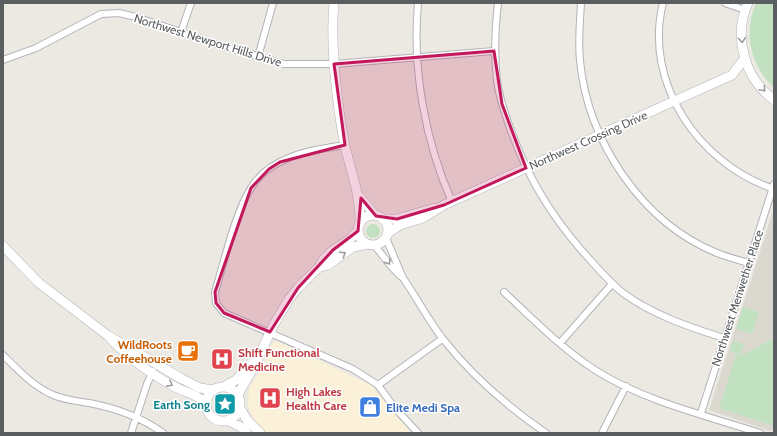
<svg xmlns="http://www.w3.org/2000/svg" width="777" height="436" font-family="Cabin,sans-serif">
<rect width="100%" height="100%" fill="#ece9e2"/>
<path fill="#faf1d8" d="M277,341L364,382H368L411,433H266L253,418L248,405L249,389L259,373L274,342Z"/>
<path fill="#dbd8d0" d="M774,208V430L770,431L709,410Z"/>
<path fill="#c2e1c0" d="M756,3H774V88C750,65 743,33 756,3Z
M366 231a7 7 0 1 1 14 0a7 7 0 1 1-14 0Z
M743,307L759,312L752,334L736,329Z
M772,339L774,343V426L719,408L736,355L741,356Z
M733,341L744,344L741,355L730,351Z"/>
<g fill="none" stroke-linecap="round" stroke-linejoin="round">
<g stroke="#b2b4b8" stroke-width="8">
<path id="street" d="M418,3C412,69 425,141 452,202
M498,3C495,29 494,55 497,81C499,96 504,111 509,125C526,174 549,213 583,252C596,266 608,281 623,293C653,315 689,327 724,338
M581,3C580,22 578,41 580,61C588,141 641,222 717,253C727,257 738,260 749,263
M663,3C643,83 699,164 774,189
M725,3L745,10
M181,32L191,3
M258,57L273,3
M3,60L36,48L101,14L119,13L136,17L216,44L284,64H334L494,51
M345,145C327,148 308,150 291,157C275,163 260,173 251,188C235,213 224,263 215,292L216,303L224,313L353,369L378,385L394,407L418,433
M386,238L403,278
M374,245C384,256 391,269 403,278C417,298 428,320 443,339C472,376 508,407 546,433
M504,292C533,319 562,349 595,370C644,401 704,415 760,433
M560,343L612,284
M3,355C19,371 33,386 53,395C65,400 77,401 89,403C116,408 141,417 163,433
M378,385L442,339
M701,413L774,184
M131,433L147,384L153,371
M602,433L626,386"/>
</g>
<g stroke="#b1b5b8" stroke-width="10">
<path id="secondary" d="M334,3C330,43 337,106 345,146C351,172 361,197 360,224
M748,3C733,36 744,78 774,100
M358,195L376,216
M358 230a15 15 0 1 1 30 0a15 15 0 1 1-30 0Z
M382,219H397L435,208
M388,233L400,225L423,218L444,205L732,75L745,58
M3,246L39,283L107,335L182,379L200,388L213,390
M319,267L328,265L353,247L367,244
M111,339C128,358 150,373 173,386C184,392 197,394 206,403
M225,386L236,380L252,362
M206 404a17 17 0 1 1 34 0a17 17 0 1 1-34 0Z
M238,394L255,365L273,326L289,299L298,288L319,267L323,260L333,250L349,240L358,231
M240,408L247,420L260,433
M229,421L241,427L247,433"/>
</g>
<use href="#street" stroke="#fff" stroke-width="6"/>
<use href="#secondary" stroke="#fff" stroke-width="9"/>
</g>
<defs><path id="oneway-chevron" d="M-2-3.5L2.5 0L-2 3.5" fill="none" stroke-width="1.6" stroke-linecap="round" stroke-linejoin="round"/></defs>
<g stroke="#9c9ea0">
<use href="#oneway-chevron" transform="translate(742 40) rotate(85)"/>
<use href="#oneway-chevron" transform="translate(763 89) rotate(49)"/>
<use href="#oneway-chevron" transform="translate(343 254) rotate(-34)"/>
<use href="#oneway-chevron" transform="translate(388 262) rotate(57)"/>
<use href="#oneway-chevron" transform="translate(170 384) rotate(29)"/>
</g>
<path fill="#c2185b" fill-opacity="0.2" stroke="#c2185b" stroke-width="3" stroke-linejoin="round" d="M494,51L502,104L526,168L444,205L397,219L376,216L361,198L358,231L333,250L298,288L270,332L224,313L216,303L215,292L251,188L269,169L280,162L345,145L334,64Z"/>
<defs>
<g id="cafe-square" transform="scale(1.15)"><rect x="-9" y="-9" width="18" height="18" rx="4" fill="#e8710a" stroke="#fff"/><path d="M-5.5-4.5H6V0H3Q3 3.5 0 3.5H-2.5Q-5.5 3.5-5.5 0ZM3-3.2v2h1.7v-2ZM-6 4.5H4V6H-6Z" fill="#fff"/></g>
<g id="hospital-square" transform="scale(1.15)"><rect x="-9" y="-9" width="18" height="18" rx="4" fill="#e0444e" stroke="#fff"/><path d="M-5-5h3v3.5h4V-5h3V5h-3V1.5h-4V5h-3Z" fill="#fff"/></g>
<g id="sight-square" transform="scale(1.15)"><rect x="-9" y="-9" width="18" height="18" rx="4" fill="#0f9aa8" stroke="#fff"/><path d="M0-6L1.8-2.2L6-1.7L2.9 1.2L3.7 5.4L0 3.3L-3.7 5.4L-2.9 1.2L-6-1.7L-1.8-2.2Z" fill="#fff"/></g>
<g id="shop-square" transform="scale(1.15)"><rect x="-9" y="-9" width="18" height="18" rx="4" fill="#3f7fe0" stroke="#fff"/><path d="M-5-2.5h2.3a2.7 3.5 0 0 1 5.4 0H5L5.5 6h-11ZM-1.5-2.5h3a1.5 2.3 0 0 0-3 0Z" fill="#fff"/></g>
</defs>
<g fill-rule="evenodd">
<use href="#cafe-square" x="188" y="351"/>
<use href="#hospital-square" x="222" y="359"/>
<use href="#hospital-square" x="270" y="398"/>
<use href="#sight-square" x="225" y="404"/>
<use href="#shop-square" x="370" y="407"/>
</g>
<g text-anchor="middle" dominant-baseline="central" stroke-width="3" stroke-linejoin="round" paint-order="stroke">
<g font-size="12" fill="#5a5e61" stroke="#fff">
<text transform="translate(208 40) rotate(17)">Northwest Newport Hills Drive</text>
<text transform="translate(588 140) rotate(-24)">Northwest Crossing Drive</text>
<text transform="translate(737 298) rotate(-72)">Northwest Meriwether Place</text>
</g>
<g font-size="12" font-weight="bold" fill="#c56008" stroke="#fff" text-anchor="end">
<text x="172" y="344">WildRoots<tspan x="172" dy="14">Coffeehouse</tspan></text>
</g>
<g font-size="12" font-weight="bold" fill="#be3a42" stroke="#fff" text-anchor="start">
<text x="238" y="352">Shift Functional<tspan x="238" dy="14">Medicine</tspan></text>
<text x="286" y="391">High Lakes<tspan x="286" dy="14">Health Care</tspan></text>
</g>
<g font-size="12" font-weight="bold" fill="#0d838f" stroke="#fff" text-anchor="end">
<text x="210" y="404">Earth Song</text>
</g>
<g font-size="12" font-weight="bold" fill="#366cbe" stroke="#fff" text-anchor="start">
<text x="386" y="407">Elite Medi Spa</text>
</g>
</g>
<rect width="777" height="436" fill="none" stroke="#5a5e61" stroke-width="8"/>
</svg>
